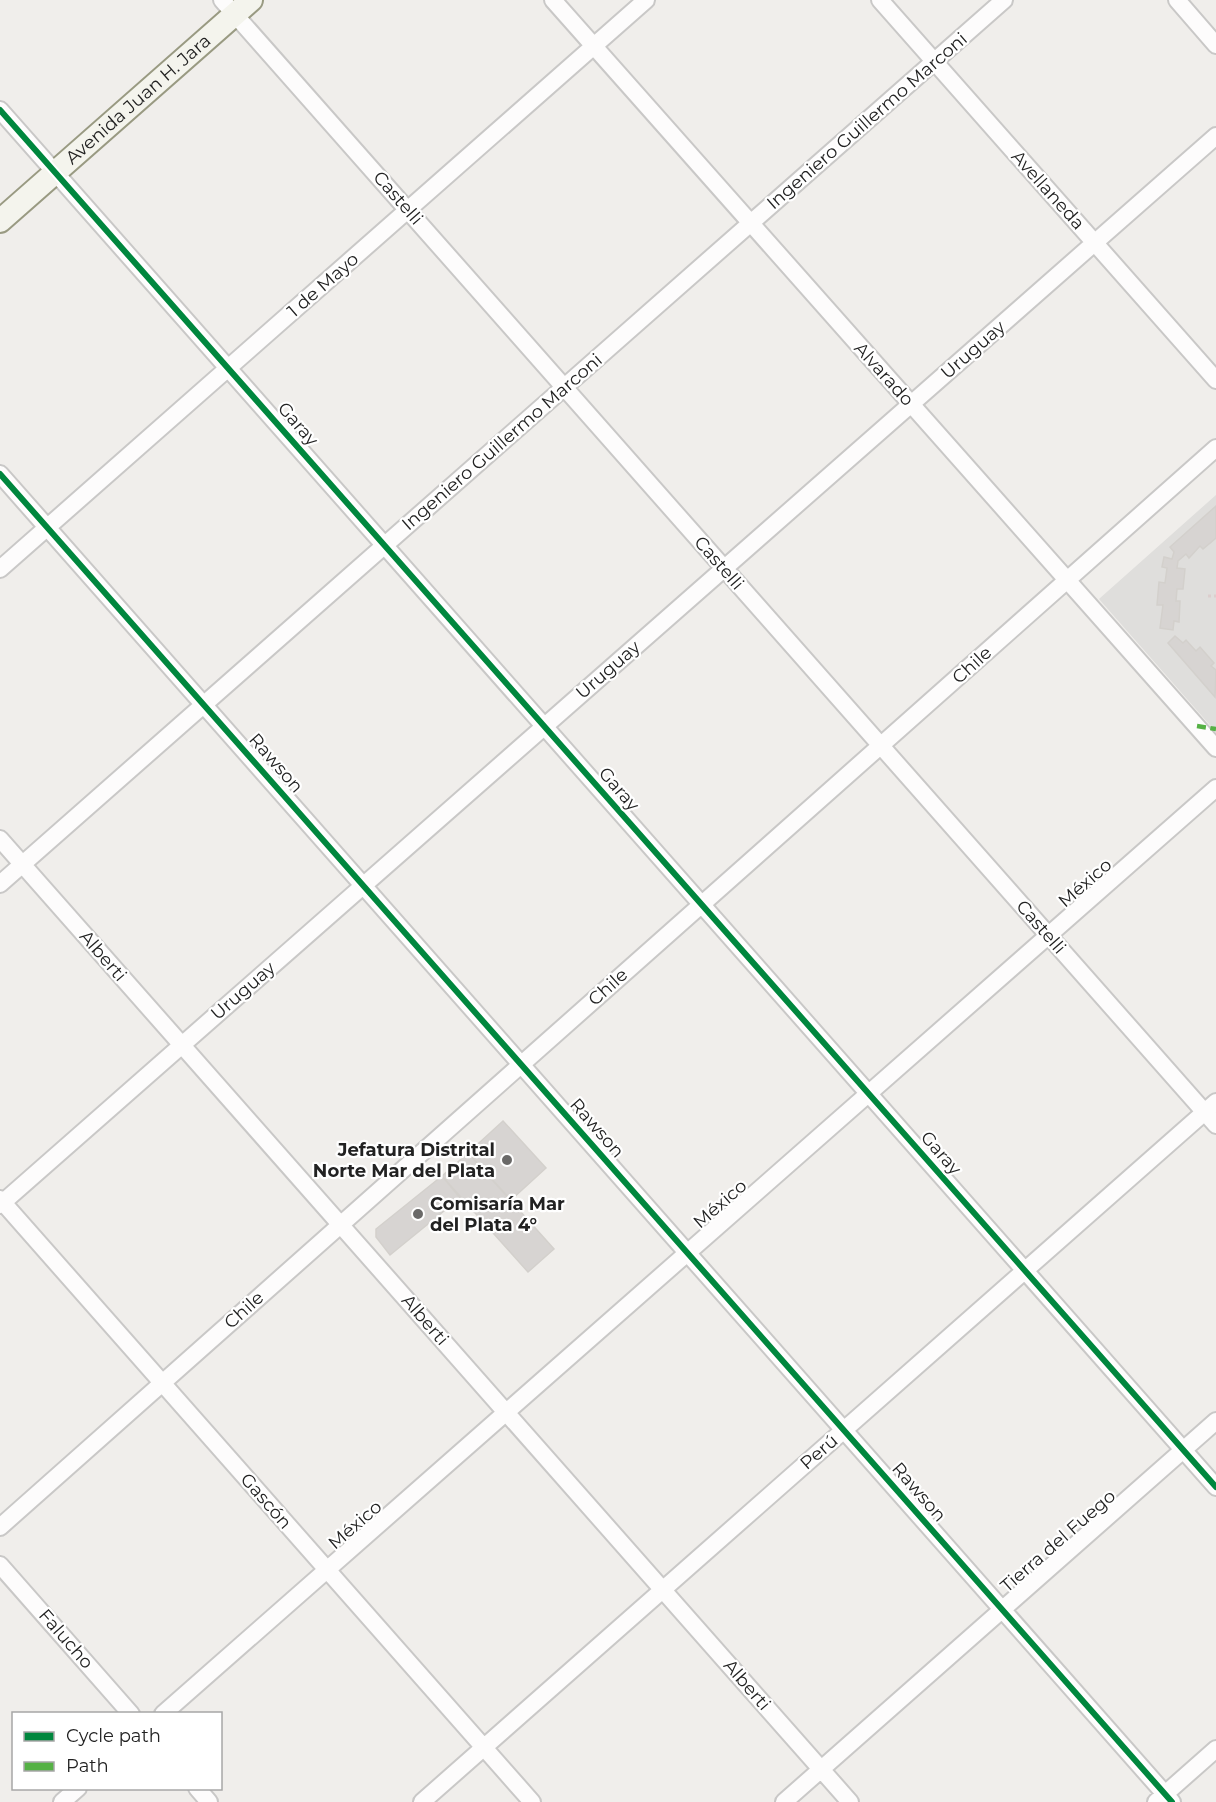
<svg xmlns="http://www.w3.org/2000/svg" width="1216" height="1802" font-family="Montserrat,sans-serif">
<rect width="100%" height="100%" fill="#f0eeeb"/>
<path fill="#dfdedc" d="M1216,495V732L1099,599Z"/>
<path fill="#d7d4d2" stroke="#d3d0cc" stroke-width="1.5" d="M1216,506V538L1203,549L1200,546L1189,558L1186,554L1178,561L1177,568L1185,569L1183,589H1177L1176,601H1180L1179,622L1174,621L1173,630L1160,628L1163,605H1157L1159,582L1165,583L1167,568L1162,567L1164,557L1172,559L1174,552L1170,547Z
M1175,636L1183,643L1186,640L1196,651L1200,647L1214,663L1211,666L1216,670L1215,697L1168,643Z
M503,1121L546,1168L511,1200L468,1153Z
M468,1153L554,1249L528,1272L442,1176Z
M442,1176L460,1198L390,1255L376,1237V1229Z"/>
<g fill="none" stroke-linecap="round" stroke-linejoin="round">
<g stroke="#c9c8c7" stroke-width="20">
<path id="street" d="M222,0L1216,1125
M553,0L1216,748
M880,0L1216,380
M1177,0L1216,45
M0,110L1216,1487
M0,474L1172,1802
M0,569L646,0
M0,839L850,1802
M0,884L1004,0
M0,1199L532,1802
M0,1205L1216,136
M0,1527L1216,448
M0,1565L131,1714
M163,1714L1216,788
M197,1788L209,1802
M62,1802L78,1788
M422,1802L1216,1102
M784,1802L1216,1421
M1156,1802L1216,1749"/>
</g>
<g stroke="#999a82" stroke-width="26">
<g id="secondary">
<path id="s1" d="M0,221L251,0"/>
</g>
</g>
<path stroke="#dccecd" stroke-width="3" stroke-dasharray="3 3" stroke-linecap="butt" d="M1208,596H1216"/>
<use href="#street" stroke="#fdfcfc" stroke-width="16"/>
<use href="#secondary" stroke="#f4f4ed" stroke-width="22"/>
<path stroke="#55b145" stroke-width="4.5" stroke-dasharray="9 4.5" stroke-linecap="butt" d="M1197,726L1216,729"/>
<g stroke="#fff" stroke-width="10">
<path id="cycleway" d="M0,110L1216,1487
M0,474L1172,1802"/>
</g>
<use href="#cycleway" stroke="#00873e" stroke-width="6"/>
</g>
<g fill="#6a6968" stroke="#fff" stroke-width="2">
<circle cx="507" cy="1160" r="6"/>
<circle cx="418" cy="1214" r="6"/>
</g>
<g text-anchor="middle" dominant-baseline="central" stroke-width="4.5" stroke-linejoin="round" paint-order="stroke">
<g font-size="18" fill="#222" stroke="#fff">
<text stroke="none"><textPath href="#s1" startOffset="184">Avenida Juan H. Jara</textPath></text>
<text transform="translate(867 121) rotate(-41)">Ingeniero Guillermo Marconi</text>
<text transform="translate(1048 190) rotate(48)">Avellaneda</text>
<text transform="translate(398 198) rotate(49)">Castelli</text>
<text transform="translate(323 285) rotate(-41)">1 de Mayo</text>
<text transform="translate(973 350) rotate(-41)">Uruguay</text>
<text transform="translate(884 374) rotate(48)">Alvarado</text>
<text transform="translate(298 424) rotate(49)">Garay</text>
<text transform="translate(502 442) rotate(-41)">Ingeniero Guillermo Marconi</text>
<text transform="translate(719 563) rotate(49)">Castelli</text>
<text transform="translate(972 665) rotate(-42)">Chile</text>
<text transform="translate(608 670) rotate(-41)">Uruguay</text>
<text transform="translate(276 763) rotate(49)">Rawson</text>
<text transform="translate(619 789) rotate(49)">Garay</text>
<text transform="translate(1085 883) rotate(-41)">México</text>
<text transform="translate(1041 927) rotate(49)">Castelli</text>
<text transform="translate(103 956) rotate(49)">Alberti</text>
<text transform="translate(608 987) rotate(-42)">Chile</text>
<text transform="translate(243 991) rotate(-41)">Uruguay</text>
<text transform="translate(597 1128) rotate(49)">Rawson</text>
<text transform="translate(941 1153) rotate(49)">Garay</text>
<text transform="translate(720 1204) rotate(-41)">México</text>
<text transform="translate(244 1310) rotate(-42)">Chile</text>
<text transform="translate(425 1320) rotate(49)">Alberti</text>
<text transform="translate(819 1452) rotate(-41)">Perú</text>
<text transform="translate(919 1492) rotate(49)">Rawson</text>
<text transform="translate(266 1501) rotate(49)">Gascón</text>
<text transform="translate(355 1525) rotate(-41)">México</text>
<text transform="translate(1058 1541) rotate(-41)">Tierra del Fuego</text>
<text transform="translate(66 1639) rotate(49)">Falucho</text>
<text transform="translate(747 1685) rotate(49)">Alberti</text>
</g>
<g font-size="18" font-weight="bold" fill="#222" stroke="#fff" text-anchor="end">
<text x="495" y="1150">Jefatura Distrital<tspan x="495" dy="21">Norte Mar del Plata</tspan></text>
<text x="430" y="1204" text-anchor="start">Comisaría Mar<tspan x="430" dy="21">del Plata 4°</tspan></text>
</g>
</g>
<rect x="12" y="1712" width="210" height="78" fill="#ffffff" stroke="#a7a7a7" stroke-width="1.5"/>
<rect x="24" y="1732" width="30" height="9" fill="#00873e" stroke="#a7a7a7" stroke-width="1.5"/>
<text x="66" y="1742" font-size="18" fill="#222222">Cycle path</text>
<rect x="24" y="1762" width="30" height="9" fill="#55b145" stroke="#a7a7a7" stroke-width="1.5"/>
<text x="66" y="1772" font-size="18" fill="#222222">Path</text>
</svg>
